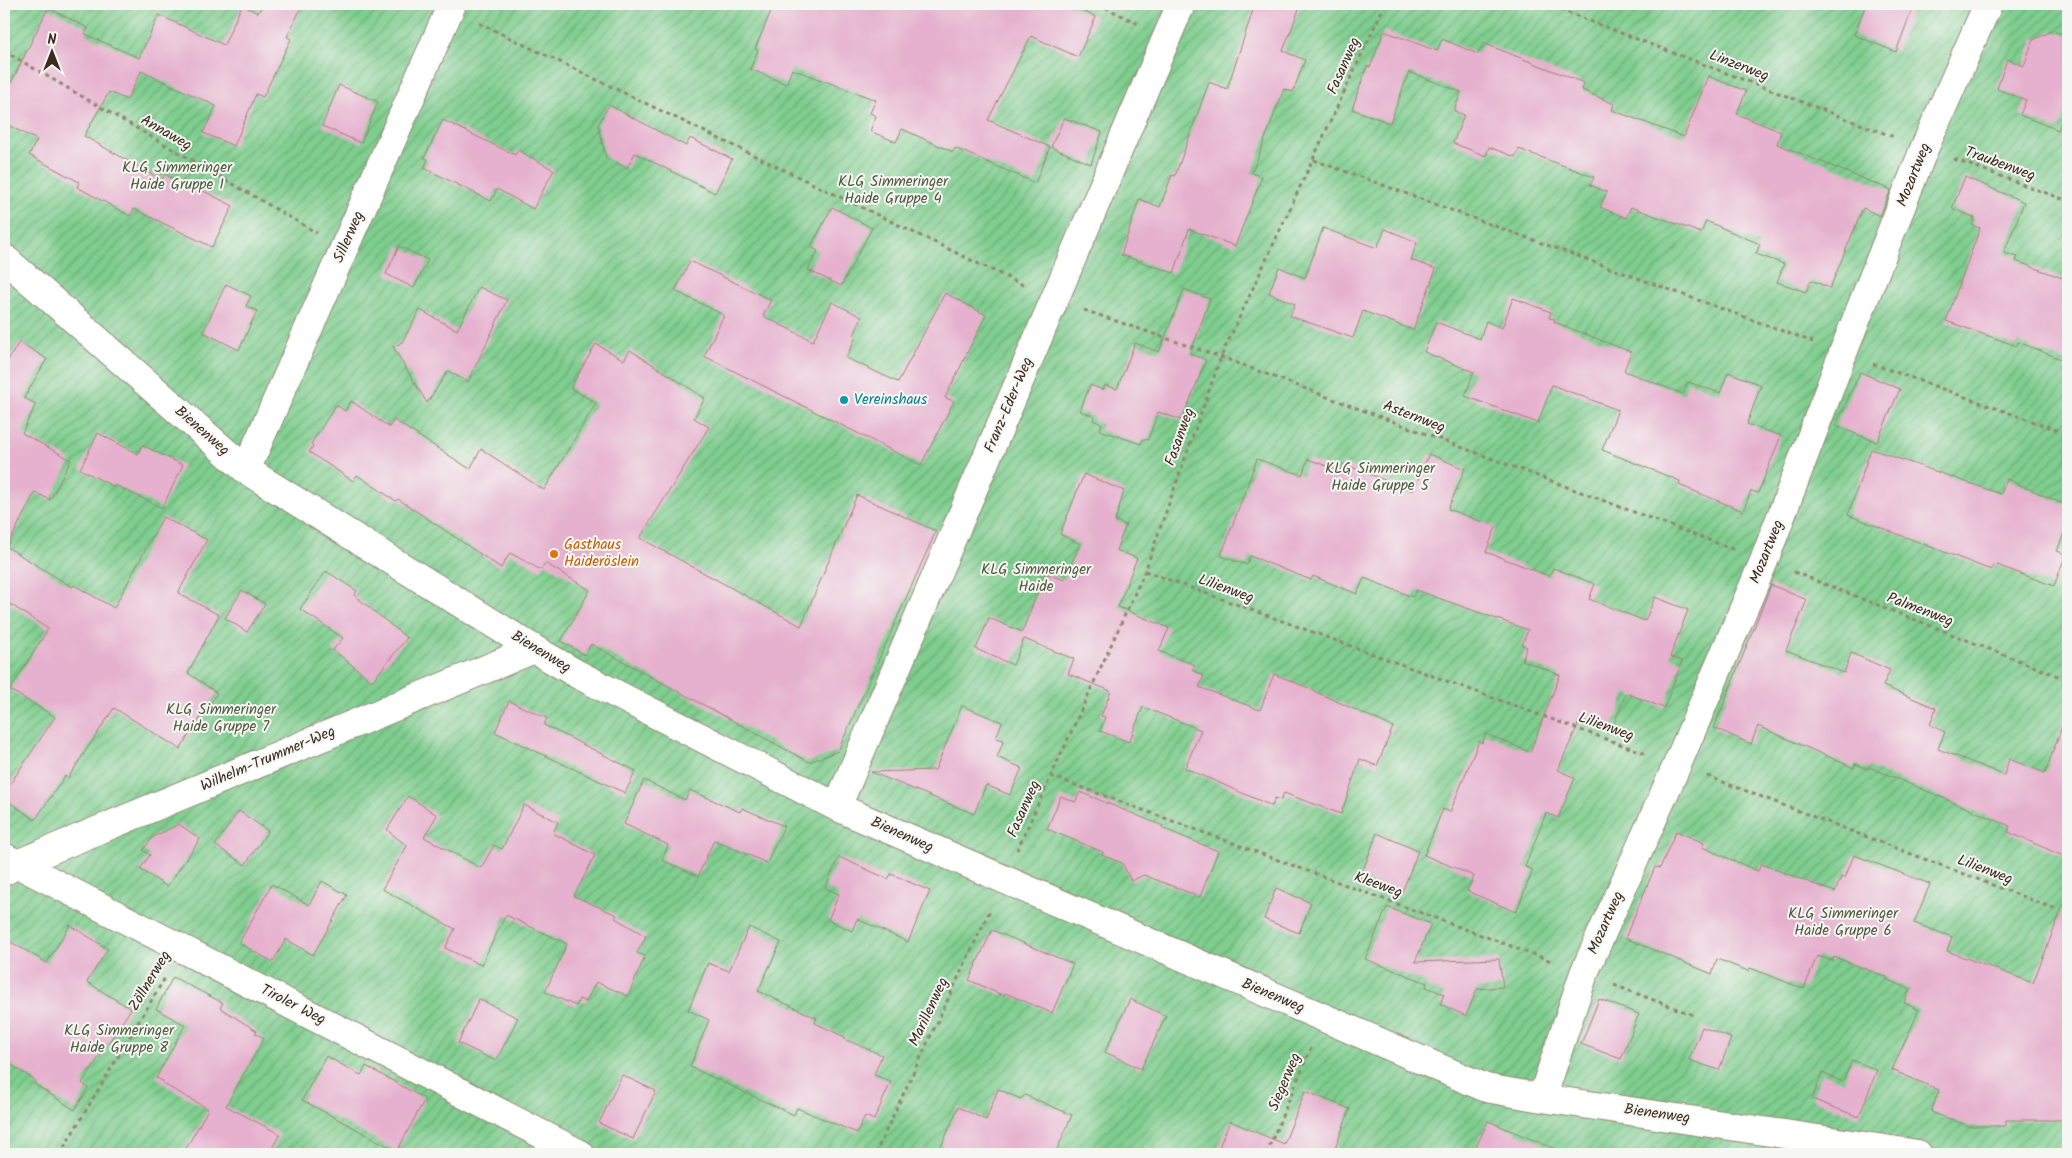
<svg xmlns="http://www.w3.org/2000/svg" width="2072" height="1158" font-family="Kalam,sans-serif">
<defs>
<pattern id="garden-furrows" width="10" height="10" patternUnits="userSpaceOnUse" patternTransform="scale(1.25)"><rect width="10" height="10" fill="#7fce8f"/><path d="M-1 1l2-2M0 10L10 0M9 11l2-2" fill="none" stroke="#69a774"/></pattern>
</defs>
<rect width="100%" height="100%" fill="#f6f6f2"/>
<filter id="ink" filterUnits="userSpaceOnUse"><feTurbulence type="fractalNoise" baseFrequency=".02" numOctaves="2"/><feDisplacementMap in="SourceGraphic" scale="10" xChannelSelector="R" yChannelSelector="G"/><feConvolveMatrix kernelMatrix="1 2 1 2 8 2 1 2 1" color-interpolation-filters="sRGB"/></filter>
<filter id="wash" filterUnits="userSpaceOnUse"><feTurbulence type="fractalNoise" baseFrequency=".0096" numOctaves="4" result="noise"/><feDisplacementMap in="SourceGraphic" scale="20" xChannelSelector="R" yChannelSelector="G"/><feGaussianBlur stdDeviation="1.12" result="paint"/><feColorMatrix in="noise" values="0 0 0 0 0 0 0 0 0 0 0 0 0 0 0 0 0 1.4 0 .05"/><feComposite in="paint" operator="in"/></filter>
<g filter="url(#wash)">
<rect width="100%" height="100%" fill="#efe3c7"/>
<path fill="url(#garden-furrows)" stroke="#5d7c56" d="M4,4H2068V1154H4Z"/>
<g id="blocks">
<path fill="#e6b1ce" d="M263,4H303L287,37L291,39L263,97L256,94L234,146L203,133L216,106L141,71L127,100L109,92L84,136L162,180L165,174L181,184L182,180L233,206L212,247L134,209L130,216L77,187L79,182L29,155L37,140L4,123V97L47,10L49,11L50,9L88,28L85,34L139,58L159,15L224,45L242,5L258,13Z
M774,4H1066L1096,17L1078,57L1031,36L988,120L1050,147L1035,183L955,148L953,152L902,129L896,142L870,131L876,116L870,113L876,100L792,69L786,84L750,69L758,50L755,49Z
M1255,4H1301L1283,51L1305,60L1293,92L1284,89L1252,173L1262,177L1235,246L1189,229L1174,273L1121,255L1139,199L1160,207L1172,175L1175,176L1209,82L1227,89Z
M1866,4H1914L1896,52L1854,35Z
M1384,31L1437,51L1442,39L1478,54L1483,43L1584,83L1582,90L1614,104L1612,110L1684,137L1708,76L1746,91L1737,114L1781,132L1777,144L1891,190L1880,216L1863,208L1830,288L1811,280L1806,292L1777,282L1784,264L1756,254L1760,244L1706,221L1701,233L1631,207L1626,218L1600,207L1607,192L1590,185L1594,177L1519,149L1515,157L1489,147L1486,156L1453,143L1464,115L1454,111L1461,92L1409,72L1390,123L1352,109L1367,66L1370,67Z
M2052,31L2068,36V104L2058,130L2020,115L2026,100L1997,89L2007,59L2024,66L2033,40Z
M339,85L378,102L361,143L322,126Z
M609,105L686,146L690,138L732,159L715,193L635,153L627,168L606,158L598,125Z
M1064,118L1102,132L1091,164L1051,147Z
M443,120L515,155L518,150L554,170L533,209L497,189L491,201L424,168L428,159L424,158Z
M1965,177L2024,202L2004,253L2018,257L2016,261L2068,280V362L2018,342L2017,346L1946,321L1980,228L1972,225L1975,218L1952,208Z
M832,207L872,228L841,286L808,270L818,251L811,247Z
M1323,228L1377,248L1385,229L1417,242L1411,260L1436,269L1413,330L1363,311L1353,338L1290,316L1295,304L1269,293L1279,267L1305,278Z
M399,246L428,260L414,288L386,274Z
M690,261L771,300L763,316L813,341L832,302L862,317L854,335L856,337L846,358L898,382L945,293L986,315L945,398L954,401L921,465L704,356L724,315L675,291Z
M226,284L251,296L246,306L257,311L239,350L203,332Z
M479,287L507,300L468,382L448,371L427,403L393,347L402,342L420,310L457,330Z
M1184,289L1210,299L1190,354L1206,360L1182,420L1158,412L1148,440L1143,439L1141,444L1100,430L1102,424L1093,420L1094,416L1080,411L1090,385L1103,390L1105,385L1117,389L1135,343L1159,352Z
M1513,298L1551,312L1549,318L1555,319L1554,322L1631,352L1624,371L1683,394L1688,382L1720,393L1728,372L1761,385L1747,424L1781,436L1758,493L1751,491L1743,511L1679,485L1680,481L1602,450L1618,410L1552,385L1538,423L1465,396L1474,372L1424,352L1436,322L1480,339L1486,321L1502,328Z
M19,342L47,359L24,398L36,404L22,433L71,460L50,500L35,492L7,547L72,587L74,585L114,608L163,517L207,540L178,593L219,615L188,673L217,693L180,749L114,708L68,778L65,776L35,820L4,798V793L55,717L10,690L48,629L4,600V367Z
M596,344L624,360L630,350L705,398L694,418L709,427L640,538L801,626L857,495L936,531L838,751L809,762L591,644L585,655L561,641L590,590L545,563L541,570L510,553L501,568L398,499L396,501L357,475L353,481L309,452L313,446L311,444L336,405L345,411L351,401L389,427L394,420L470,469L481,449L544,490L596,403L570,388Z
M1860,372L1900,389L1877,442L1836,426Z
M98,433L138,454L142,445L183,465L162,508L115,485L114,487L80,469Z
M1871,449L2001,494L2007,479L2068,506V524L2057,551L2066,554L2054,586L1994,564L1991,570L1848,515Z
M1429,454L1465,469L1448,509L1496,527L1486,552L1549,576L1553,568L1595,584L1589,599L1645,621L1655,597L1688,610L1670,657L1682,661L1664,708L1626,693L1611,731L1580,720L1558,770L1575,778L1558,818L1546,813L1525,867L1533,870L1516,912L1467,891L1474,876L1424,855L1443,809L1450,812L1479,741L1482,743L1486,734L1530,752L1560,675L1522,660L1527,647L1522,645L1528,630L1416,590L1413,597L1364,578L1357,594L1313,576L1311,580L1250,556L1247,565L1221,556L1257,459L1302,475L1308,459L1340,471L1343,464L1413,491Z
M1084,474L1124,491L1115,521L1126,525L1116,550L1137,558L1118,607L1169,628L1159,651L1195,665L1192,670L1204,676L1199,687L1260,710L1274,674L1314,690V691L1393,727L1377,766L1360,759L1341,814L1284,793L1281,800L1275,798L1272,806L1185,768L1201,730L1143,707L1129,742L1100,731L1105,717L1101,716L1111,691L1068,674L1074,659L1024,639L1013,665L976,649L989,618L1022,632L1045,573L1064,580L1080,544L1060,534Z
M326,571L357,591L354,595L407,638L372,681L333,650L343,638L300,609Z
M1771,585L1807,600L1786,650L1844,673L1851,653L1890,670L1883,686L1936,708L1930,725L1945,732L1938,749L2004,775L2009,759L2045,773L2065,718H2068V858L2008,832L2010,826L1869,767L1868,769L1855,764L1854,768L1758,726L1751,744L1714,728Z
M242,590L265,604L247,632L225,618Z
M509,701L547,718L544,725L636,771L625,793L495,732Z
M962,706L1002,722L996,738L1004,740L997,757L1022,768L1010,795L986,785L974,814L871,772L935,770Z
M644,780L685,800L690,790L740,812L742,808L784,826L767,863L714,840L698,876L662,860L668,845L624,824Z
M1080,792L1163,826L1162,828L1218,851L1200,897L1144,875L1131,881L1122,863L1102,855L1103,852L1047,829L1061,796L1075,802Z
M408,796L437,815L424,837L481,868L494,845L502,849L524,805L558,822L553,833L595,855L574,896L617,915L615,918L646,936L637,953L645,956L628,996L596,982L586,1002L579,999L576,1006L545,992L567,944L506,915L481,965L445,948L455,929L382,889L407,846L387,830Z
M239,811L268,831L245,865L215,845Z
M179,824L200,839L167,887L140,869L150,855L143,850L153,837Z
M1676,831L1704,843L1702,847L1758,871L1761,864L1835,892L1841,877L1845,878L1854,855L1930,884L1914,923L1952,937L1947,951L2033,983L2066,898L2068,899V1120H2006V1126H1969L1931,1112L1939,1090L1892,1070L1919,1010L1904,1003L1910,989L1886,979L1887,977L1834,957L1833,961L1817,956L1804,989L1750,968L1748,971L1717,959L1712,974L1625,938L1655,867L1660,868Z
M1377,833L1418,851L1401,895L1360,878Z
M839,857L888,879L891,874L930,891L908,942L857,919L852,931L828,920L839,894L825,888Z
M322,881L347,895L313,955L286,939L273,962L239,943L272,884L309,905Z
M1276,888L1311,903L1299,933L1264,919Z
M1387,907L1431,924L1415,962L1499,959L1503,987L1477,989L1466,1016L1440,1004L1444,994L1426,987L1427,983L1365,959Z
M70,925L108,949L87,982L131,1009L82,1083L88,1088L75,1110L34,1084L36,1081L4,1060V938L47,963Z
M749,927L781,942L758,991L817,1018L815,1023L845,1037L844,1039L882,1055L874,1075L891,1082L874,1120L865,1116L857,1133L797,1108L794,1115L690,1067L709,1020L688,1010L708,963L729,971Z
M992,930L1073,964L1052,1013L1005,993L1004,996L969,980Z
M173,977L223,1003L220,1008L257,1031L255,1033L264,1038L226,1106L280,1134L269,1154H183L208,1109L162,1083L163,1081L156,1078L185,1025L156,1009Z
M479,999L518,1018L496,1061L458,1043Z
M1130,999L1166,1016L1141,1069L1105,1052Z
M1599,999L1639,1014L1621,1059L1581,1044Z
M1702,1027L1731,1038L1719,1070L1689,1060Z
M326,1056L361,1075L366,1066L425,1099L397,1151L302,1100Z
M1852,1060L1877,1070L1859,1117L1812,1099L1822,1073L1843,1082Z
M622,1075L656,1091L633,1139L599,1123Z
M998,1089L1021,1099L1025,1095L1072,1115L1055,1154H938L958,1107L986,1120Z
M1305,1091L1350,1109L1333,1154H1216L1230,1121L1284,1144Z
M1488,1121L1567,1154H1473Z"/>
</g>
</g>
<g filter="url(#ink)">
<use href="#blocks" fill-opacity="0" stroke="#958672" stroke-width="1"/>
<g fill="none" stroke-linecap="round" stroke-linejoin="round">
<g stroke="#958672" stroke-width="30">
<path id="minor" d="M4,258L246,470L534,649L577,674L837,807L1486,1088L1542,1098L1918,1154
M246,470L452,4
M837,807L1181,4
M4,857L580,1154
M7,870L17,864L534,649
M1542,1098L1584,973L1677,765L1764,561L1843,353L1924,149L1988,4"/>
</g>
<path stroke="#958672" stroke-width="3" stroke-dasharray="4 4" stroke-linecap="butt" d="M1098,4L1139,24
M1545,4L1894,137
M479,23L1025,286
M4,51L317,233
M1954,159L2068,201
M1314,160L1813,342
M1084,310L1221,357L1735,550
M1873,364L2068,434
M1145,571L1647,754
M1794,572L2068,680
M1051,776L1554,962
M1707,776L2058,910
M1017,850L1145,571L1221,357L1385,4
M1614,985L1696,1016
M60,1154L166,976
M875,1154L991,908
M1266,1154L1311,1048
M1651,1154L1654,1146"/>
<use href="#minor" stroke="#fff" stroke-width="28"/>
</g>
</g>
<circle fill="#0f9aa8" stroke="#f6f6f2" stroke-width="2" cx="844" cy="400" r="5"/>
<circle fill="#e8710a" stroke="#f6f6f2" stroke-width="2" cx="554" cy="554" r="5"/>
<g text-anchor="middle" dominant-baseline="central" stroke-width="4" stroke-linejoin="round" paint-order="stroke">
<g font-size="15" fill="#3b2a1e" stroke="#f6f6f2">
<text transform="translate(1344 66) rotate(-66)">Fasanweg</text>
<text transform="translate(1739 66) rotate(21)">Linzerweg</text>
<text transform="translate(166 133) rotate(30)">Annaweg</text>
<text transform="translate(2000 164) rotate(20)">Traubenweg</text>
<text transform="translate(1914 175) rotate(-68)">Mozartweg</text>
<text transform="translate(349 237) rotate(-66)">Sillerweg</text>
<text transform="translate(1009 405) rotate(-67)">Franz-Eder-Weg</text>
<text transform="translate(1414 417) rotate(21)">Asternweg</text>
<text transform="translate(202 431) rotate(41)">Bienenweg</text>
<text transform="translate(1180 437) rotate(-70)">Fasanweg</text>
<text transform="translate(1767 552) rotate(-68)">Mozartweg</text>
<text transform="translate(1226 589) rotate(20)">Lilienweg</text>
<text transform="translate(1920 610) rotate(21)">Palmenweg</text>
<text transform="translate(541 652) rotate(31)">Bienenweg</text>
<text transform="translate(1606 727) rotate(20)">Lilienweg</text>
<text transform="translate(268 759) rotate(-23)">Wilhelm-Trummer-Weg</text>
<text transform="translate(1024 809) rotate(-66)">Fasanweg</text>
<text transform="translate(902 835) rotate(24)">Bienenweg</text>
<text transform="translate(1985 870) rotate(21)">Lilienweg</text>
<text transform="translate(1378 885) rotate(20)">Kleeweg</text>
<text transform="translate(1606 923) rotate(-66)">Mozartweg</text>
<text transform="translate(150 981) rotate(-59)">Zöllnerweg</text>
<text transform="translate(1273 996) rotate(23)">Bienenweg</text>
<text transform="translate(293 1005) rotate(27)">Tiroler Weg</text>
<text transform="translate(929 1012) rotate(-65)">Marillenweg</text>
<text transform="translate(1285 1082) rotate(-67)">Siegerweg</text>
<text transform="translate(1657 1114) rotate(8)">Bienenweg</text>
</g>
<g font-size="15" fill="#4f5b40" stroke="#f6f6f2">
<text x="177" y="168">KLG Simmeringer<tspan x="177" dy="17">Haide Gruppe 1</tspan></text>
<text x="893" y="182">KLG Simmeringer<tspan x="893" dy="17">Haide Gruppe 4</tspan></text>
<text x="1380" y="469">KLG Simmeringer<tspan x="1380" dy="17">Haide Gruppe 5</tspan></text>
<text x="1036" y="570">KLG Simmeringer<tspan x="1036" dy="17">Haide</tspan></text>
<text x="221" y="710">KLG Simmeringer<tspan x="221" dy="17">Haide Gruppe 7</tspan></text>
<text x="1843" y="914">KLG Simmeringer<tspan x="1843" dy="17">Haide Gruppe 6</tspan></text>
<text x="119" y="1031">KLG Simmeringer<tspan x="119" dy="17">Haide Gruppe 8</tspan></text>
</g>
<g font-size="15" fill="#0d838f" stroke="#f6f6f2" text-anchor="start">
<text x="854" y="400">Vereinshaus</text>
</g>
<g font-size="15" fill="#c56008" stroke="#f6f6f2" text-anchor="start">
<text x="564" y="545">Gasthaus<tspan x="564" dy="17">Haideröslein</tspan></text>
</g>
</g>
<rect width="2072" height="1158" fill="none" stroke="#f6f6f2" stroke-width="20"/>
<g transform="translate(52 52)" stroke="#f6f6f2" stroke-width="4" paint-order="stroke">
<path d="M0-4L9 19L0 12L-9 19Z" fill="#3b2a1e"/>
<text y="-8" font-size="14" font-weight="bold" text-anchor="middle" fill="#3b2a1e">N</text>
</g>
</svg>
